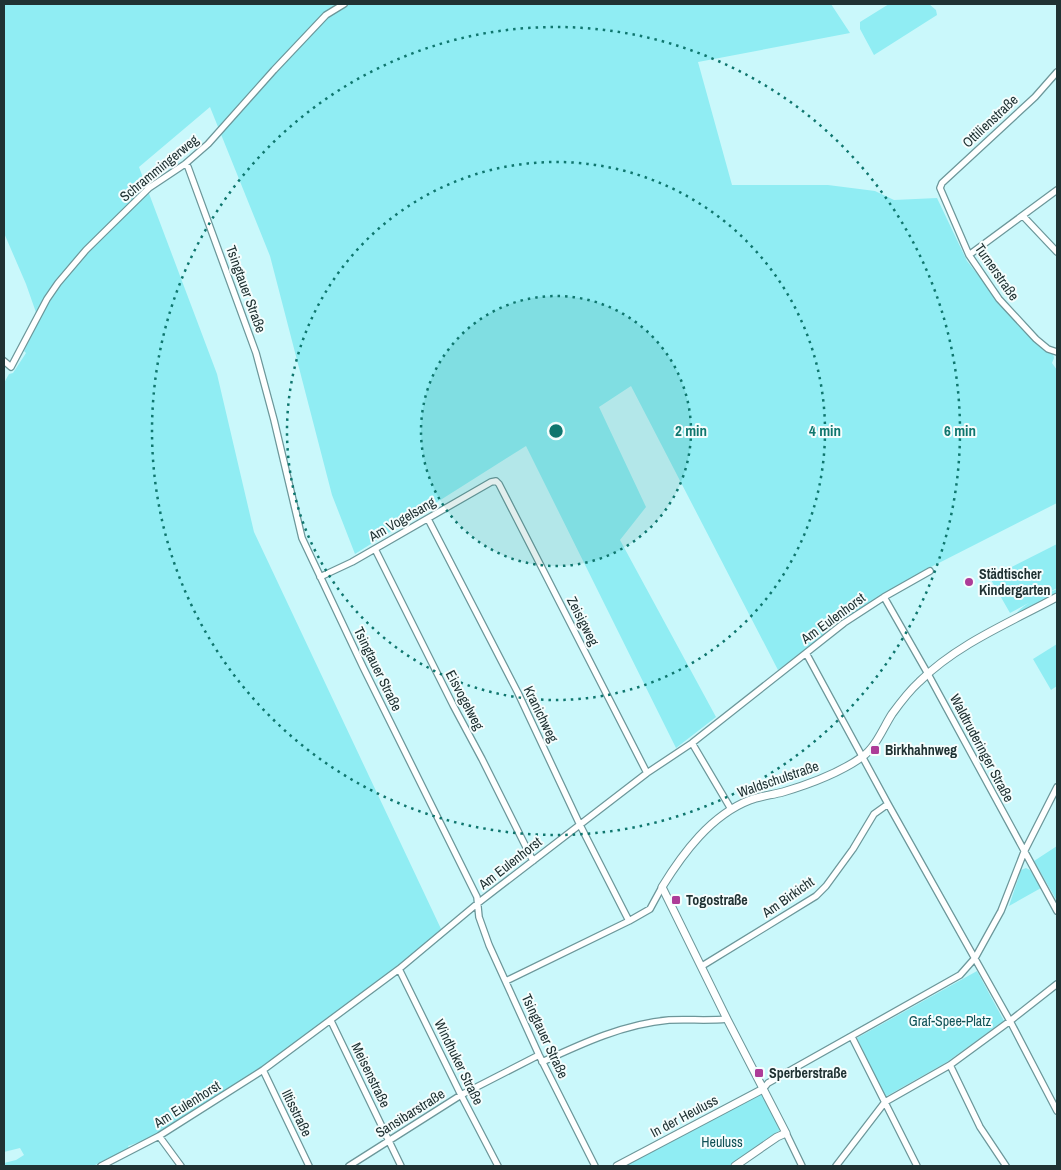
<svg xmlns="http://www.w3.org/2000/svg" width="1061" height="1170" font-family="'Archivo Narrow',sans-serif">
<rect width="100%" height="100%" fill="#caf8fb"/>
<path fill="#90edf3" d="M4,4H831L850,33L698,62L732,185H828L875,191L894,200L937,198L967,261L1009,314L1034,340L1053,353L1054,358L1052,363L1057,370V503L927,569L882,596L778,670L631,386L599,407L646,507L620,540L716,717L676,748L526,446L355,554L332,495L270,256L210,107L139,167L217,374L254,532L442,931L379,981L258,1070L148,1139L128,1146L129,1148L93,1166H4V1163L16,1160L24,1155L20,1148L4,1152V383L9,374L13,373L26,353L24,351L39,321L26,284L4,233Z
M889,4H929L936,10L937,15L874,55L860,29V22Z
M1057,544V588L1010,613L990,578Z
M1057,589V597L1014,620C1015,606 1045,595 1057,589Z
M1057,644V686L1051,690L1033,659Z
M1057,846V901L1034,861Z
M1026,868L1030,870L1041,888L1009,906L1021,870Z
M977,971L1004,1021L947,1062L885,1097L857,1038Z
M761,1093L780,1130L730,1166H622Z"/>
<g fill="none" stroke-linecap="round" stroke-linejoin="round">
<g stroke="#6c979a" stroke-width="8">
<path id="minor" d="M1057,72L1035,97L942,183L940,188L969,255L999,299L1036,339L1048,349L1057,352
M185,164L188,167L256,353L274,420L302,538L363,667L477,897L479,917L489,945L539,1055L595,1166
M1023,216L1057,252
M969,255L1057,190
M4,361L11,367L47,299L58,283L86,250L149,188L185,164L208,144L274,70L326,15L344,4
M428,519L518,693L580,825L629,921
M375,549L453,705L482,759L533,861
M320,577L352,562L491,482L496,481L499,484L647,773
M884,597L928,674L1057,911
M806,653L888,804L1010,1021L1057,1111
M692,743L731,809
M702,966L816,896L826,886L853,849L874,814L888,804
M399,969L461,1095L498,1166
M506,981L629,921L650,909L662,887
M331,1021L401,1166
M852,1037L917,1166
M542,1062C583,1043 624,1024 669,1020C689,1019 708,1021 727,1019
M950,1065L980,1127L1006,1166
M263,1070L309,1166
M763,1089L768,1083L960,975L975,958L1001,911L1024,852L1057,787
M786,1133L802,1166
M159,1136L181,1166
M101,1166L159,1136L263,1070L399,969L478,903L647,773L692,743L844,623L884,597L930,571
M349,1166L461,1095L539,1055
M836,1166L885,1102L950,1065L1010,1021L1057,984"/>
</g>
<g stroke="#6c979a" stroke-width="9">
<path id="tertiary" d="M617,1166L763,1089
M735,1166L777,1137L786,1133L727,1019L662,887C683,853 711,815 750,800C760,796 772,795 783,792C810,784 838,774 862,757C876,747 883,728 892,714C900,703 909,691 919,682C957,644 1011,622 1057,597"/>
</g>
<use href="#minor" stroke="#fff" stroke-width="5.5"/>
<use href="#tertiary" stroke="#fff" stroke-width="7"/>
</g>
<circle cx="556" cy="431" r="135" fill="#0f766e" fill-opacity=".12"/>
<g fill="none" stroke="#0f766e" stroke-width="2.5" stroke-dasharray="2.5 5">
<circle cx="556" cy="431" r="135"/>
<circle cx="556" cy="431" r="269"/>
<circle cx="556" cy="431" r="404"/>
</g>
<g fill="#ad3c98" stroke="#f4fdfd" stroke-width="2">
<circle cx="969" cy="582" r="5"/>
<rect x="870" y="745" width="10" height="10" rx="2.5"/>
<rect x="671" y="895" width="10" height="10" rx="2.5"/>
<rect x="754" y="1068" width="10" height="10" rx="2.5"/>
</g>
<g text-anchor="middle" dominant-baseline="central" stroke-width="4" stroke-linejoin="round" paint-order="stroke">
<g font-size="14" fill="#203233" stroke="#f4fdfd">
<text transform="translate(990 121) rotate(-43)">Ottilienstraße</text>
<text transform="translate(159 168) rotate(-39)">Schrammingerweg</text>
<text transform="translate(997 272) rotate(55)">Turnerstraße</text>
<text transform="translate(246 289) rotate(70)">Tsingtauer Straße</text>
<text transform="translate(402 519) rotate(-30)">Am Vogelsang</text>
<text transform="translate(833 618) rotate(-36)">Am Eulenhorst</text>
<text transform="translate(583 621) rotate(63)">Zeisigweg</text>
<text transform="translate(378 669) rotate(64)">Tsingtauer Straße</text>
<text transform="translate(465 700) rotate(62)">Eisvogelweg</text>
<text transform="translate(541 714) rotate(64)">Kranichweg</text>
<text transform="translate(982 748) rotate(62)">Waldtruderinger Straße</text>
<text transform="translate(778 779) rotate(-19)">Waldschulstraße</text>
<text transform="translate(510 863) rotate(-38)">Am Eulenhorst</text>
<text transform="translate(788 897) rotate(-35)">Am Birkicht</text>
<text transform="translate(545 1036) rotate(65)">Tsingtauer Straße</text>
<text transform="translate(459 1062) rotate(64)">Windhuker Straße</text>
<text transform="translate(371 1075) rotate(64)">Meisenstraße</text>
<text transform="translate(187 1104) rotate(-32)">Am Eulenhorst</text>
<text transform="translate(297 1113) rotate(64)">Iltisstraße</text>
<text transform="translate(410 1113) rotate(-32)">Sansibarstraße</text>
<text transform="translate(684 1116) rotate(-28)">In der Heuluss</text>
</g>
<g font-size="14" font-weight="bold" fill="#203233" stroke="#f4fdfd" text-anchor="start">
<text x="979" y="574">Städtischer<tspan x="979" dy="16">Kindergarten</tspan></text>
<text x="885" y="750">Birkhahnweg</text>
<text x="686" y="900">Togostraße</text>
<text x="769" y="1073">Sperberstraße</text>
</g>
<g font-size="14" fill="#0f5156" stroke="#f4fdfd">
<text x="950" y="1021">Graf-Spee-Platz</text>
<text x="722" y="1142">Heuluss</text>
</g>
</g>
<circle cx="556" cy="431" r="8" fill="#0f766e" stroke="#f4fdfd" stroke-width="2.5"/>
<g font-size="15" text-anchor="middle" font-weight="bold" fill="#0f766e" stroke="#f4fdfd" stroke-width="4" stroke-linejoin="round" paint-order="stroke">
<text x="691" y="436">2 min</text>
<text x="825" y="436">4 min</text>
<text x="960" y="436">6 min</text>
</g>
<rect width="1061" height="1170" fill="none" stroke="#203233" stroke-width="10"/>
</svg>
